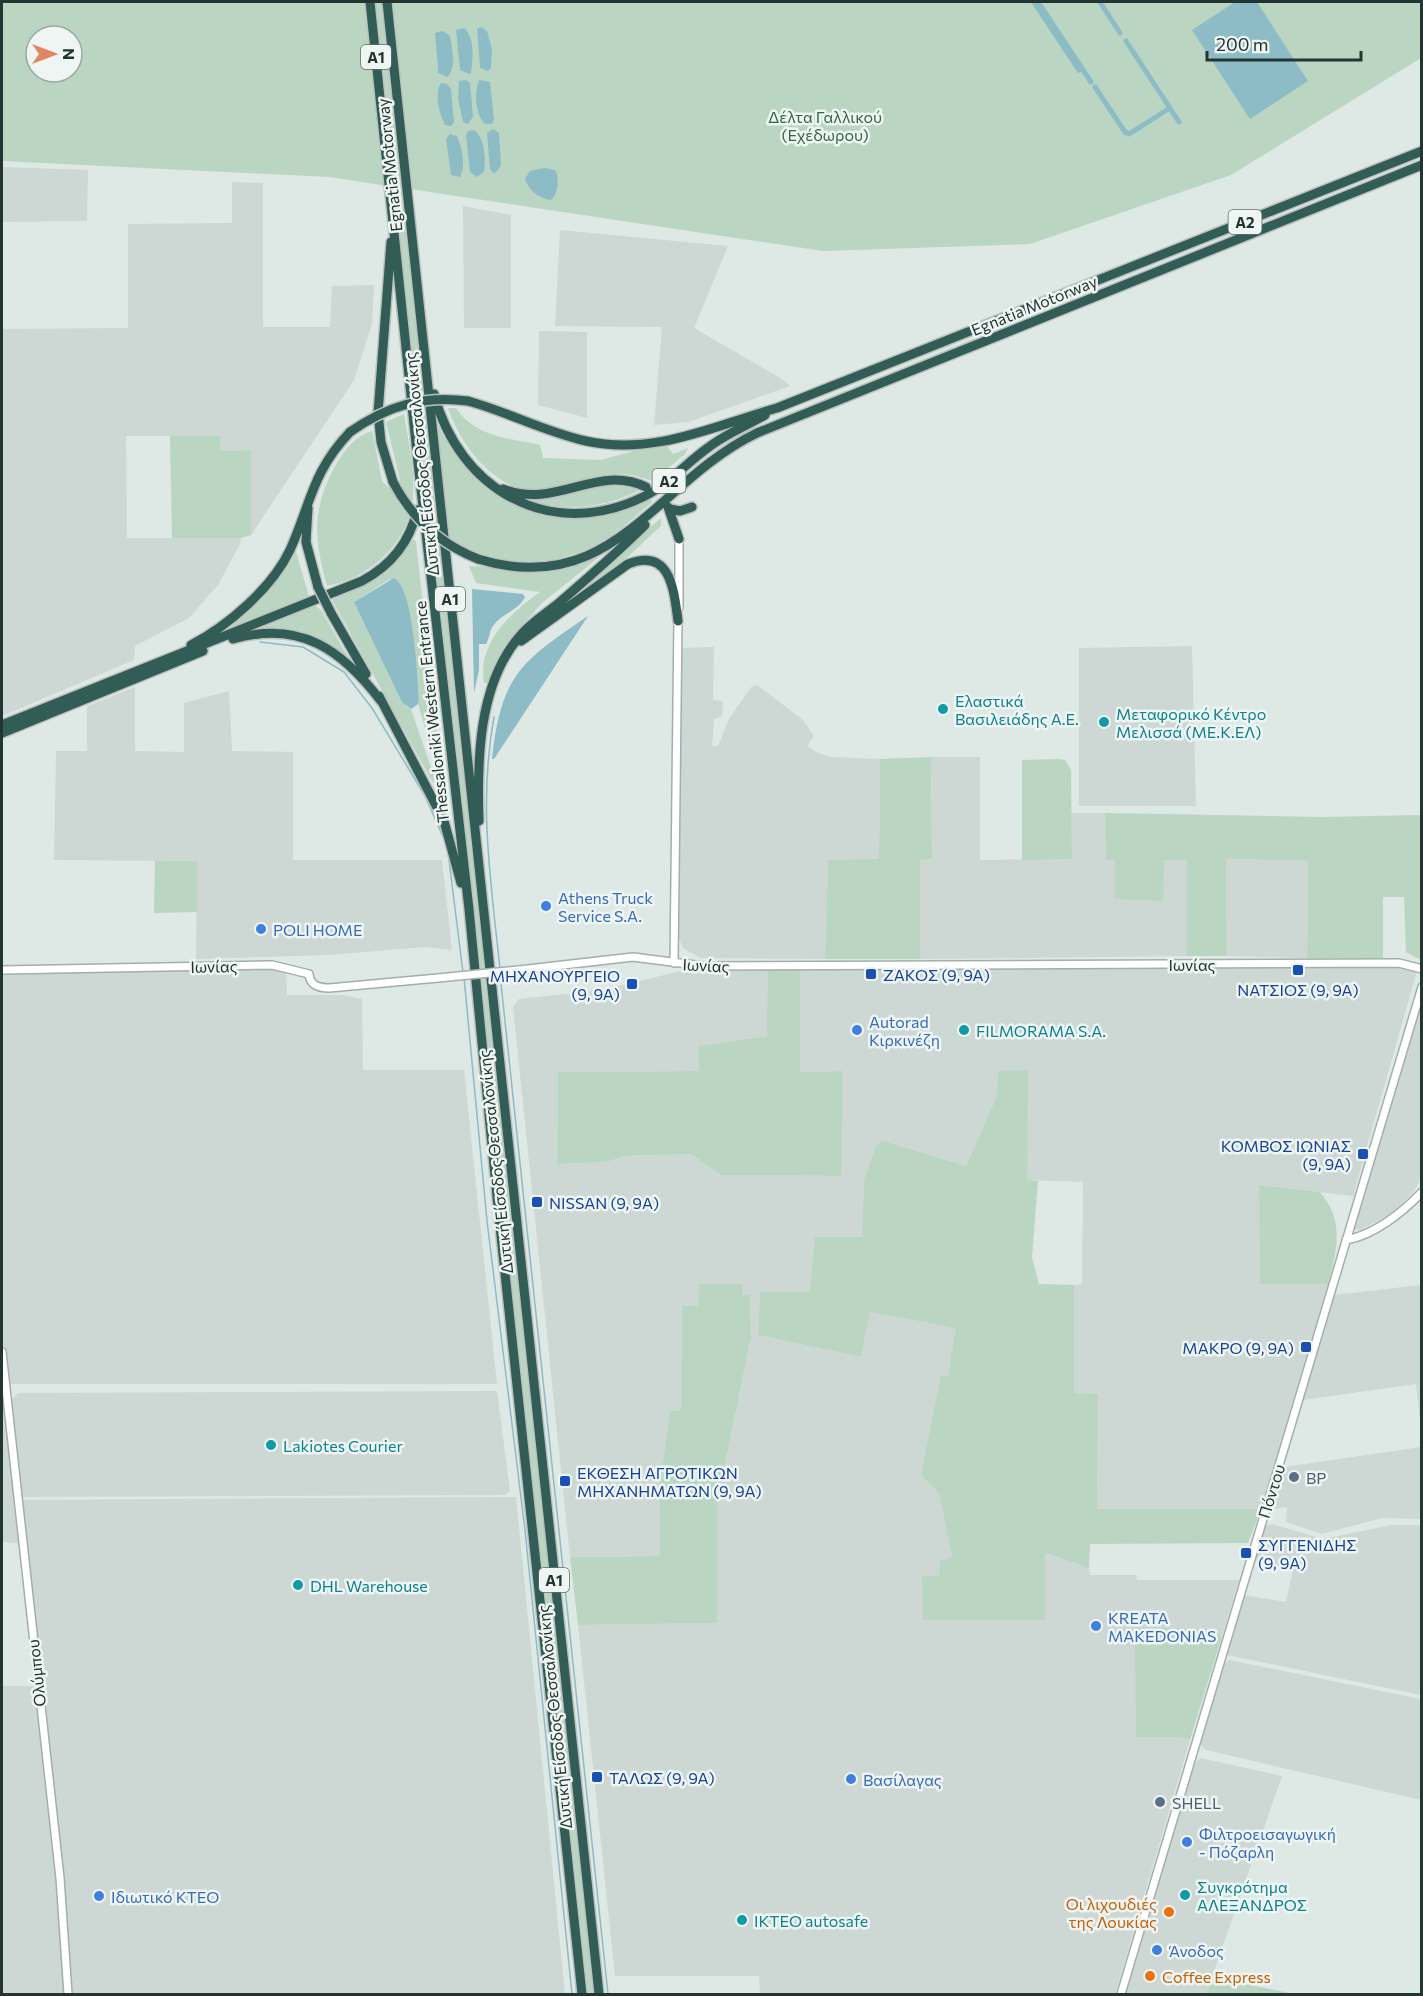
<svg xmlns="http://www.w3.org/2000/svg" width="1423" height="1996" font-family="Commissioner,sans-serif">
<rect width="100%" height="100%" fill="#dee8e4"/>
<path fill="#cdd7d3" d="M2,167L88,170L87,221L2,222Z
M232,182L263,183V327H330L332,286L374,285L372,324L354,380L251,535V450L220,451L219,436H126L127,538H241L240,544L218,585L189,618L135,646L134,660L2,716V329L128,328V224L232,223Z
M463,206L511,215V328H464Z
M560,230L728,246L694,328L782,379L790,386L688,422L654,425L662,327L555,326Z
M539,331L587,332V418L538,405Z
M1192,646L1196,806H1079V648Z
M714,647L713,700L723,701L722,716L714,719L712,746H718L729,719L752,686L757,685L803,720L814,736L807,746L818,753L831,757L880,759L879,860H828L825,959L700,958L683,948L679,939L680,648Z
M135,687V751L184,752V703L229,691L232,751L293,752V860H442L452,950L425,947L329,955L196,959L197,861L54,860L56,751H87V706Z
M931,757H980V860L1072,859L1071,813H1105L1106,860H1187V956L920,959V860L932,859Z
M1226,859L1308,861L1307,958L1227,956Z
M273,968L286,972L287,995H342L362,999L363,1070H464L497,1384H8L2,1333V972Z
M800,968H1415L1417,971L1353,1196L1260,1185V1284H1328L1261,1509L1097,1510L1098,1394L1074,1393V1285L1082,1284L1083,1182L1027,1180L998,1071L996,1098L966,1166L884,1141L864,1180L862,1237L810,1293L760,1292L758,1335L861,1357L870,1312L957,1328L948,1376H942L939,1493L952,1557L1036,1620H1045V1553L1089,1568L1090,1575H1136L1137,1580H1239L1222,1636L1206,1629L1136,1737H1178L1190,1740L1115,1994H760L759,1976H615L578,1625L717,1623V1504L751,1339L750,1295H742V1284H699L698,1306H682L681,1410L670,1411L659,1490L660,1556L570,1557L513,1007L519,999L602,990L685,970L768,969V1036L699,1046L700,1071L558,1072L557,1164L607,1162L624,1156L691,1154L721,1175L841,1176L842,1071L800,1072Z
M1421,1000V1179L1412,1194L1393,1212L1361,1230L1353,1229Z
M1421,1285V1428L1416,1384L1303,1400L1334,1295Z
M497,1391L510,1491L505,1495L20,1497L9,1402L18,1393Z
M2,1392H3L18,1543L2,1542Z
M1421,1447V1519L1382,1518L1322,1534L1286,1522L1287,1507L1272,1509L1284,1467Z
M516,1497L565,1994H2V1686H36L16,1500Z
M1272,1524L1323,1539L1391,1525H1421V1695L1227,1655L1244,1595L1286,1602L1293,1570L1253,1561L1263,1526Z
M1229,1660L1421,1699V1800L1206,1750L1200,1744L1224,1664Z
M1200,1758L1282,1776L1206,1994H1124L1166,1852L1195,1764Z"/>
<path fill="#bad6c3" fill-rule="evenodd" d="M2,2H1421V58L1231,175L1030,244L823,251L403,188L594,1994H588L394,187L330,177L2,161ZM36,36H72V72H36Z
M448,408H456C475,437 509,438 540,445L543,458L601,460L644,448L667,446L673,454L688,448L685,454L653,481C641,478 629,473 617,474C592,475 569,486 545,490C499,497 461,447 448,408Z
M432,412C459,478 521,530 596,516C614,512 632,505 649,498L652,502C638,514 624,527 609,537C562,568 496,571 449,539Z
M404,414C408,440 415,469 413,496C410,542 370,578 327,586C313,536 312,506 338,461C346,448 357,435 372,431L382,481L388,487L400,480L386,422Z
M170,436H220V451L251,450V535L241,538H172Z
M617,482L642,489C603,509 566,512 523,499L543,498Z
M661,518V526C632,552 602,585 565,600Z
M410,538L416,541L441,771L436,765L418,704L419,699L390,579L354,602L407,707L411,709L435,779L433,783L333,602V597L371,579Z
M296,552L309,596L223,632L221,631L268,591Z
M597,555L598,558L542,603L504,646L489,683H484C477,644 510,613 540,592L476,583L469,566C523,568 543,580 597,555Z
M313,604L321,610L349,659L312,637L261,628Z
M931,757L932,859L920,860V959H825L828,860L879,859L880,759Z
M1060,759L1065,760L1071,770L1072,859L1022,860V760Z
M1105,813L1322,817L1421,815V960L1406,952L1404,897H1383V958H1307L1308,861L1226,859L1227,956H1187V860H1164L1163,901L1115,899V860H1106Z
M155,861H197V912L154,913Z
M800,968V1072L843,1071L841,1176L721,1175L691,1154L624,1156L607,1162L557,1164L558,1072L699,1071L698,1046L767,1036L768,969Z
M1028,1070L1027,1180L1038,1181L1032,1258L1039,1284L1074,1285V1393L1098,1394L1097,1509H1261L1248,1543L1090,1544L1089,1568L1045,1553V1620H923L922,1576H939L940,1561L952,1557L939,1493L921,1475L941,1376H948L956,1328L870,1312L861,1357L758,1335L760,1292H810L815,1237H862L864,1180L877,1144L884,1141L966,1166L996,1098L998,1071Z
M1259,1185L1320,1192C1345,1221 1337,1250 1328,1284H1260Z
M699,1284H742V1295H750L751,1338L717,1504V1623L578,1625L570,1557L660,1556L659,1490L670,1411L681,1410L682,1306H698Z
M1135,1627L1206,1629L1222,1636L1190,1740L1178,1737H1136Z
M1212,1977L1294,1994H1206Z"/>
<path fill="#8dbbc6" d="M1235,2H1257L1308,81L1250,119L1192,30Z
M481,27L487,31L492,49L491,68L488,71L480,68L477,29Z
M464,28C475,37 473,59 471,73L469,74L460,70L456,30Z
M443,31L450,36C452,48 457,69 447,77L438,73V68L435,33Z
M466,80L470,83L473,117L468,124L463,122L458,99L459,81Z
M479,80L490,82L494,119L492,124H485C475,115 474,92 479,80Z
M441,83L447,84L451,89L454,122L451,126L445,125C439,113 434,94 441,83Z
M493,129L499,133L501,166L494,174L490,169L487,133Z
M474,130C485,137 486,160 484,172L477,177L470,172L466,135L468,131Z
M450,134L457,136C462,148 466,165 460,177L451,175L446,139Z
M544,168L555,170C560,178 558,194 551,200C540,199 528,190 525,179L530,171Z
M394,578C414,589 417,675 419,699L418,704L411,709L402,702L354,602Z
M472,589L523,594L525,597C518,611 502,613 493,626C489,631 490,638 486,644H479V670L474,693Z
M588,616L494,759H492C501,674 522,661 588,616Z"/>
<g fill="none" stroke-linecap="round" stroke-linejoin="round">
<path stroke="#8dbbc6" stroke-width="1.5" d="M260,642L303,647L344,672L372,708L425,796L444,839
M494,717C478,805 491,881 500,969
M448,852L463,973
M500,974L608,1994
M464,977L487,1221L525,1530L572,1994"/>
<path stroke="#8dbbc6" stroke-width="5" d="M1034,2L1079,70
M1038,2L1091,82
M1100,2L1120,33
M1126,41L1179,122
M1095,87L1125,132L1129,134L1170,108"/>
<g stroke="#a2afab" stroke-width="10">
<path id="minor" d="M679,607V539
M674,963L678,618
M2,970L272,965L309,974C310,985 318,988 329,988L438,978
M519,970L633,957L703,966L1399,963L1422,969
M1346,1240C1374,1235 1402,1213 1422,1192
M2,1352L60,1878L68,1994
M1121,1994L1422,987"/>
</g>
<g stroke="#bdc2c1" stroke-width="12">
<path id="highway" d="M370,2L418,463L469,909L499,1217L582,1994
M387,2L599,1994
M391,242L378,413L381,442L393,482
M434,394C459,490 550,542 643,497C668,485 686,463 709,447C726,434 746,426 765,415
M468,401C508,412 545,432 586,441C654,456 713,426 777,408L1422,151
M503,489C556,510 597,463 646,487
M668,507L679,539
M308,508L306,542L318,587
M670,509L680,511L692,507
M478,559C613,600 655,482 757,433L1422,165
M331,613L366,674
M233,639C301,620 342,650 381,701
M521,641L628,564C671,547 674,591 678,621
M191,645C228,626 272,588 290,550C311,503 312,472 350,432
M379,696L444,821L461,883
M2,725L362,581C390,566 410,542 417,510
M2,733L203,651
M479,821C477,762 478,685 519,637C530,623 547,613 560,602C589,577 618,552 645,525"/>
</g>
<use href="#minor" stroke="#fff" stroke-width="7"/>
<use href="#highway" stroke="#325d56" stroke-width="9"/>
<g stroke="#a2afab" stroke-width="10" stroke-linecap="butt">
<path id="minor-bridge" d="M438,978L519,970"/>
</g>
<g stroke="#bdc2c1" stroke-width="12" stroke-linecap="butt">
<path id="highway-bridge" d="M350,432C387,406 423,395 468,401
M393,482C412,518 440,544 478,559
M318,587L331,613"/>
</g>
<use href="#minor-bridge" stroke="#fff" stroke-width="7"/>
<use href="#highway-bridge" stroke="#325d56" stroke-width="9"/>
</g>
<g fill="#0f9aa8" stroke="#eef5f2" stroke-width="2">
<circle cx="943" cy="709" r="6"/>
<circle cx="1104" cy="722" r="6"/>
<circle cx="964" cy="1030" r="6"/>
<circle cx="271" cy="1445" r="6"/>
<circle cx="298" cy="1585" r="6"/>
<circle cx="1185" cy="1895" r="6"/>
<circle cx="742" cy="1920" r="6"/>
</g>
<g fill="#3f7fe0" stroke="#eef5f2" stroke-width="2">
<circle cx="546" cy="906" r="6"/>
<circle cx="261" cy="929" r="6"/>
<circle cx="857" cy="1030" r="6"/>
<circle cx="1096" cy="1626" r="6"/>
<circle cx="851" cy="1779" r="6"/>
<circle cx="1187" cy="1842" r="6"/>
<circle cx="99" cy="1896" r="6"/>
<circle cx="1157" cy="1950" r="6"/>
</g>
<g fill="#1a4fb4" stroke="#eef5f2" stroke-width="2">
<rect x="1292" y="964" width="12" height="12" rx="3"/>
<rect x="865" y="968" width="12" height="12" rx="3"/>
<rect x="626" y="978" width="12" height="12" rx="3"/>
<rect x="1357" y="1148" width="12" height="12" rx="3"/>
<rect x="531" y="1196" width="12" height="12" rx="3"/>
<rect x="1300" y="1341" width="12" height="12" rx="3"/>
<rect x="559" y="1475" width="12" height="12" rx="3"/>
<rect x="1240" y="1547" width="12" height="12" rx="3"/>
<rect x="591" y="1771" width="12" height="12" rx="3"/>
</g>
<g fill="#5c6f8a" stroke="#eef5f2" stroke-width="2">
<circle cx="1294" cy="1477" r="6"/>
<circle cx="1160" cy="1802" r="6"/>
</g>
<g fill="#e8710a" stroke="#eef5f2" stroke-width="2">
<circle cx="1169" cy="1912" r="6"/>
<circle cx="1150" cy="1976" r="6"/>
</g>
<g text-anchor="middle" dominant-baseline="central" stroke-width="5" stroke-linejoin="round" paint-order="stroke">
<g fill="#eef5f2" stroke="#5f6f6b" stroke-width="1.5">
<rect x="361" y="45" width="30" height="24" rx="4.5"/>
<rect x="1228.5" y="210" width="33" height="24" rx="4.5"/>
<rect x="652.5" y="469" width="33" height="24" rx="4.5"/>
<rect x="435" y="587" width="30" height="24" rx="4.5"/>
<rect x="539" y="1568" width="30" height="24" rx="4.5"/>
</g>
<g font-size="15" font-weight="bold" fill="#223531">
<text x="376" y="57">Α1</text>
<text x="1245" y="222">Α2</text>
<text x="669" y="481">Α2</text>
<text x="450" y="599">Α1</text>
<text x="554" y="1580">Α1</text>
</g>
<g font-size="16" fill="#326748" stroke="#eef5f2">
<text x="825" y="116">Δέλτα Γαλλικού<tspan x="825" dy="18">(Εχέδωρου)</tspan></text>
</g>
<g font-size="16" fill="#223531" stroke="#eef5f2">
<text transform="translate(389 165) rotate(-96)">Egnatia Motorway</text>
<text transform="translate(1034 305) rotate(-22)">Egnatia Motorway</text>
<text transform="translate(421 464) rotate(-96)">Δυτική Είσοδος Θεσσαλονίκης</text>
<text transform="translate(431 712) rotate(-96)">Thessaloniki Western Entrance</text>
<text x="1192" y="964">Ιωνίας</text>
<text transform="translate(706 965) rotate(3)">Ιωνίας</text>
<text transform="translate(214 966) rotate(-1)">Ιωνίας</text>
<text transform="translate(495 1162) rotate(-96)">Δυτική Είσοδος Θεσσαλονίκης</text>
<text transform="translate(1271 1491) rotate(-73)">Πόντου</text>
<text transform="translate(36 1673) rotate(-96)">Ολύμπου</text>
<text transform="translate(554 1717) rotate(-96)">Δυτική Είσοδος Θεσσαλονίκης</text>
</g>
<g font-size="16" fill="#0d838f" stroke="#eef5f2" text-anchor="start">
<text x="955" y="700">Ελαστικά<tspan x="955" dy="18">Βασιλειάδης Α.Ε.</tspan></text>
<text x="1116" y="713">Μεταφορικό Κέντρο<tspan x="1116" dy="18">Μελισσά (ΜΕ.Κ.ΕΛ)</tspan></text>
<text x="976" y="1030">FILMORAMA S.A.</text>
<text x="283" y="1445">Lakiotes Courier</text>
<text x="310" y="1585">DHL Warehouse</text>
<text x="1197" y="1886">Συγκρότημα<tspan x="1197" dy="18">ΑΛΕΞΑΝΔΡΟΣ</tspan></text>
<text x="754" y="1920">ΙΚΤΕΟ autosafe</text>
</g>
<g font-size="16" fill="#366cbe" stroke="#eef5f2" text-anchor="start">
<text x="558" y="897">Athens Truck<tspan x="558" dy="18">Service S.A.</tspan></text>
<text x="273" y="929">POLI HOME</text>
<text x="869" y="1021">Autorad<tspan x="869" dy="18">Κιρκινέζη</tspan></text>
<text x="1108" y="1617">KREATA<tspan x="1108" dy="18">MAKEDONIAS</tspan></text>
<text x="863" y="1779">Βασίλαγας</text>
<text x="1199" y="1833">Φιλτροεισαγωγική<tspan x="1199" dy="18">- Πόζαρλη</tspan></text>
<text x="111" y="1896">Ιδιωτικό ΚΤΕΟ</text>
<text x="1169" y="1950">Άνοδος</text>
</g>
<g font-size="16" fill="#164399" stroke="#eef5f2" text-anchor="start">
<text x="883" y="974">ΖΑΚΟΣ (9, 9Α)</text>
<text x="620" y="975" text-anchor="end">ΜΗΧΑΝΟΥΡΓΕΙΟ<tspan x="620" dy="18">(9, 9Α)</tspan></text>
<text x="1298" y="989" text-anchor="middle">ΝΑΤΣΙΟΣ (9, 9Α)</text>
<text x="1351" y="1145" text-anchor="end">ΚΟΜΒΟΣ ΙΩΝΙΑΣ<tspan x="1351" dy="18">(9, 9Α)</tspan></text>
<text x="549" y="1202">NISSAN (9, 9Α)</text>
<text x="1294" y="1347" text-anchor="end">ΜΑΚΡΟ (9, 9Α)</text>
<text x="577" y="1472">ΕΚΘΕΣΗ ΑΓΡΟΤΙΚΩΝ<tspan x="577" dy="18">ΜΗΧΑΝΗΜΑΤΩΝ (9, 9Α)</tspan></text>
<text x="1258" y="1544">ΣΥΓΓΕΝΙΔΗΣ<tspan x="1258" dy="18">(9, 9Α)</tspan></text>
<text x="609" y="1777">ΤΑΛΩΣ (9, 9Α)</text>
</g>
<g font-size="16" fill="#4e5e75" stroke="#eef5f2" text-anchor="start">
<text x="1306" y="1477">BP</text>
<text x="1172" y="1802">SHELL</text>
</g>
<g font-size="16" fill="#c56008" stroke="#eef5f2" text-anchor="end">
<text x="1157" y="1903">Οι λιχουδιές<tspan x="1157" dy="18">της Λουκίας</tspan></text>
<text x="1162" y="1976" text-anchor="start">Coffee Express</text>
</g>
</g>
<rect width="1423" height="1996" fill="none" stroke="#223531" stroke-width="6"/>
<g transform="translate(54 54) rotate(90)"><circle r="28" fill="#eef5f2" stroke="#9ca8a5" stroke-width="1.5"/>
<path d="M0-4.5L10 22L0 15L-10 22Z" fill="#df8765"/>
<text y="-9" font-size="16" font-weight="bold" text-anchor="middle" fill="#223531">N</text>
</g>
<path d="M1207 51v9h154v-9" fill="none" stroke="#223531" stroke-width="3"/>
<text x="1216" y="51" font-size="18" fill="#223531" stroke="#eef5f2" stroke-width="4.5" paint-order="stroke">200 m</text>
</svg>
